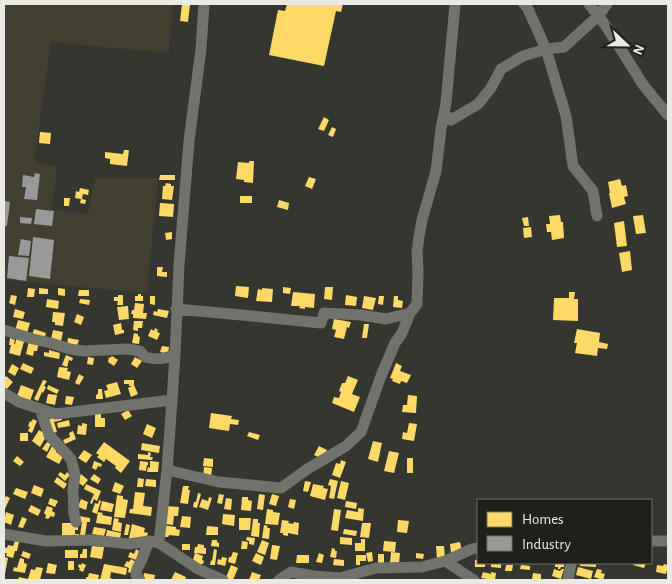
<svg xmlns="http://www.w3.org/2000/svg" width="672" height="584" font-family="'Alegreya Sans',sans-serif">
<rect width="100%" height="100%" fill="#363630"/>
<path fill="#414030" d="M4,4H173L169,53L51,42L34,162L57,167L52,209L88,214L95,178H158L147,293L4,280Z"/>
<path fill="#ffd966" d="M182,4L190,5L188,22L180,21Z
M287,4H343L341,12L336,11L324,66L269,55L278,10L285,11Z
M324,117L329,120L324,131L318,129Z
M332,127L336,129L333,137L328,135Z
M40,132L51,133L50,144L39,143Z
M124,150H129L127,166L110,164V159L105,158V152L123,154Z
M249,161H254L253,183L244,182V180L236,179L238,162L249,163Z
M160,175H175V180H159Z
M309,177L316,179L312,189L305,186Z
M620,179L622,186L626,185L628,196L624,197L626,204L612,208L609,193H610L608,182Z
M166,183L171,184V186H174L172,200L162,199L163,186H165Z
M80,188L89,190L88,195L83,194L82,199L86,200L85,204L80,203L81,199L75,198L76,191L79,192Z
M240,196H252V203H240Z
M64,198H70L69,206H64Z
M279,200L289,203L288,210L277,207Z
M160,203L174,204L173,217L159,216Z
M560,215L561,222H563L564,238L552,240L551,232H547L546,224H550L549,216Z
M643,215L646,233L636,234L633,216Z
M528,217L529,226H524L522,218Z
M624,221L627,246L617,247L614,223Z
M531,227L532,237L524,238L523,228Z
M172,232V239L166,240L165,233Z
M630,251L632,270L622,272L619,253Z
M157,267H163L162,272H167V277L157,276Z
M236,286L249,287L248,298L235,296Z
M283,287L291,288L290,294L283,293Z
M325,287H333L332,300L324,299Z
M28,288L35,289L34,297H27Z
M39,288L48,289V294H39Z
M58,288L65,289V296L58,295Z
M262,288L273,289L272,302L256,301L258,289L262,290Z
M79,290H89V296H78Z
M293,292L315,294L314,308L305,307V309L299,308L300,306H291Z
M569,292H575L574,299H578V321L553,320L554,298H569Z
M138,294H141V296H143V301H135V296H138Z
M11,295L17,296L15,305L9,303Z
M118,295H123V305H117L118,301H114V297H118Z
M346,295L357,297L356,306L345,305Z
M150,296H155V305L150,304Z
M364,296L376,298L373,310L362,308Z
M379,296H384L383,305L378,304Z
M394,296H398V300L403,301L402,308L393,307Z
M47,299L59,301L58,309L46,307Z
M80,299L90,300L89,305L79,303Z
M135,303L144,304L143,313H147L146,319L133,318V314H131L132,310H134Z
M128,306L129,319L119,320L117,307Z
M15,309L25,312L23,319L13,317Z
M158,309L169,311L167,318L153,315L154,311L157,312Z
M53,312L65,313L63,326L55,325V322H52Z
M77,314L84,317L81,325L74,322Z
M334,319L351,322L349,328L347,327L344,339L334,337L336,330L332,329Z
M18,320L30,323L27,333L15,331Z
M134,321H143L142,328H138V331L133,330Z
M121,323L122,330H124V333L115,335L113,325Z
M364,324H369L367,338H362Z
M155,328L158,330L157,332L160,333L157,340L148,336L151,329L154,331Z
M34,329L46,333L43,342L31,338Z
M577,329L600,333L599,342L608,344L607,349L598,348L597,356L575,353L577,343H574Z
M53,330L63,332L61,341L51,339Z
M134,333L138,334V336L140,337L139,344L132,343Z
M17,336L25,338L20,356L9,353L11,345H9L10,338L15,340L14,344H15Z
M68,338L79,340L77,346L67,344Z
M29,341L39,343L37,351H34L33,356L26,354Z
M162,346L169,347L168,354L160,352Z
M49,350L60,353L59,359L44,356V352L49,353Z
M66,355L73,358L72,361L69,360L67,367L62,365Z
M112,356L118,360L114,366L108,362L109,357L110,358Z
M88,357L94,358L93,365L87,364Z
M135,357L142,361L137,368L131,364Z
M23,363L34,368L31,374L20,369Z
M396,363L402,366L400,371L411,375L407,383L401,381L400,384L392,381L393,379L390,378Z
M12,364L19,368L15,376L8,372Z
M59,367L68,368L67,371L71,372L69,380L57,377Z
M79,374L84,377L79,385L75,383Z
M6,376L13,382L6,390L4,388V379Z
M348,376L358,380L352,394L360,397L354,412L332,403L334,397L339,398L341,392L339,391L342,383H345Z
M43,380L47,381L44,386L46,387L43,393L42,392L38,401L34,399Z
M124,380H134V385L138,394L131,397L128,388L132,386H129V384H124Z
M117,382L121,394L106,398L104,391L108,390L106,385Z
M21,385L34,390L30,401L17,396Z
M48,385L59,390L57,394L47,389Z
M98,389H102L103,399H96V395L98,394Z
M48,394L57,395L55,405L46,403Z
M408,395L417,396L416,413L402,412L403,405H407Z
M66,396L74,397L72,405L65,404Z
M128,410L132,416L125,420L121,414Z
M211,413L232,416L231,419L239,420L238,425L230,424L229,431L209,428Z
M95,414H101V418H105V427H95Z
M61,416L62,420L54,422L57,432L53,433L49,419Z
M33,419L37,421L32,433L28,431L30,427L28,426L30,421L31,422Z
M69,420L70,426L58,428L57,423Z
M82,423L87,424L86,435L77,434L78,425L82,426Z
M409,423L417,424L414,441L402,439L403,432L407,433Z
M147,424L156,428L152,438L143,434Z
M39,430L47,435L40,447L32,441Z
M73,431L76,439L65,444L63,440L70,437L69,433Z
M249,432L260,435L258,440L247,436Z
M20,433H28V441H20Z
M373,441L382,443L378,462L368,459Z
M47,442L51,444L47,452L42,449Z
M104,442L130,461L121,473L115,468L116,466L106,459L104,462L97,457L99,455L96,453Z
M142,443L160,446L159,453L141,450Z
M52,446L57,449L56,452L63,457L59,464L46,457Z
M319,446L327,450L322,459L314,455Z
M84,450L92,455L86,463L78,458Z
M389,451L399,453L394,473L384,471Z
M148,452L151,453L150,457H153L152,460L138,459V454L148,455Z
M17,456L24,462L20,466L13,461Z
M204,458L213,459V467L203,466Z
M407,458H413V473H407Z
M341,460L346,462L340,478L332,475L336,463L340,464Z
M94,461L102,464L101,467L98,466L96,470L92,468Z
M140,461L148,462V465H147L146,471L139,470Z
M150,461L159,462L158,472H147L148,467L150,468Z
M204,467L212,468L211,478H203Z
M60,472L65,475L67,472L70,475L65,481L58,475Z
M81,474L88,480L83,486L76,481Z
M94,474L101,479L98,484L90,479Z
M57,477L67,484L64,489L54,482Z
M138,478L144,479L143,487H137Z
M146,479L156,480V487L145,486Z
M330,479L338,481L334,499L329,498L331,486L328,485Z
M305,481L311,482L308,492L303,491Z
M341,481L349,483L345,500L337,498Z
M115,482L124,486L120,494L112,491Z
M86,484L101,491L97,501L94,499L92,504L90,503L94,494L84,489Z
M313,484L324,486L323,488L328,489L325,500L310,496Z
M34,485L44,489L41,497L31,493Z
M183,486H189L188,490H190L188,504L180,503Z
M16,488L28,492L25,499L13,494Z
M135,492L145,493L143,506L152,507L151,516L129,513L130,509H133Z
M198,493L201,494L197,508L193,507L194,502H196Z
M219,494L224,495L222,504L217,503Z
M259,494L265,495L263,510L257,509Z
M272,494L279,496L276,506L269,504Z
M117,495L123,496V499L128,500L125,518L114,517Z
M6,496L10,498L4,511V500Z
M209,497L212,498L208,510L199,507L202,499L208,501Z
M242,497H248V500L252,501L251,511L241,510Z
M50,498L58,501L55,507L48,504Z
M226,498L232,499L231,510L224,509Z
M81,499L88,502L86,510L78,507Z
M290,499L296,500L294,509L288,507Z
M99,500L101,501L97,514L92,512L95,503L98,504Z
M102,501L114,504L112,512L100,510Z
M346,501L357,503L356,509L345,507Z
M31,505L41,510L38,516L28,511Z
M47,506L53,508L52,511L55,513L54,517L51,516L48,519L45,518L46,515L44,513Z
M165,506L179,507L178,516H174L173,525L165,524Z
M358,508L364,509L363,521L345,518L347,510L358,512Z
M267,509L273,510V512L280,513L278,525L265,524Z
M334,509L341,510L338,531L331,530Z
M6,512L14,515L11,525L4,522Z
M98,512L103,513L102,515L112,517L111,525L96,523Z
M223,514L235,515L234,526L222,524Z
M79,516L90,518V522H87L85,536L80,535L82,522H79Z
M182,516L191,517L190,528L180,527Z
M22,517L27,519L23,528L18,527Z
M114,518L119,519L118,522L122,523L121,532L112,530Z
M239,518H251L250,530H239Z
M253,519H258V523H260L259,537L251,536Z
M282,520L289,521L288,523L293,524L294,522L299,523L298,535L288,533V536L283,535V533H280Z
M398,520L409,521L407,533L397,532Z
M62,523H78V530H75V534H79V539L62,536Z
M362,523H371L369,538L360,537Z
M126,524L130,525L128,535H124Z
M132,524L145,528L144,532L148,533L145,542L129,538Z
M163,525L176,527V529L180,530L179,536L169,535L168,537H161Z
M264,525L268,526L267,528H270L269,539L262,538Z
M207,526L218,527V535H206Z
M94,527L106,529L104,536L92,534Z
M344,529L357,531L356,536L343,534Z
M107,530L121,533L120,539L106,536Z
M247,537L255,538L254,545L249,544V541L246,540Z
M340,537L352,538V545L340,544Z
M361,539H365V551H355V543H361Z
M212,540H217V542L219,543V547L211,546Z
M262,540L269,543L265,555L257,552Z
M15,541L19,542L17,551H15L13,558L6,556L7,553H4V547L7,548L8,545L13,546Z
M242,541L248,542L247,549H241Z
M384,541L396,542L395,552L383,551Z
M460,542L462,551L451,553L450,544Z
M182,544H190V550H182Z
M198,544L204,545V548H206V554L194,553L195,547H197Z
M272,545L280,546L277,560L270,559Z
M92,546L104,547L102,559L90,557Z
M436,546H444L445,558L437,559Z
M332,548L335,549V551H337L336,558L330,557Z
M83,549H87V558H80V554H82Z
M136,549L139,551L136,560L128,557L130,552L134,554Z
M214,549L217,550L215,565H210L211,560L212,561Z
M65,550H78V558H65Z
M23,551L31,554L29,559L21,556Z
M233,552L238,553L235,564L228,562L229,557H231Z
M372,552L373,561L368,562L366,553Z
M391,552L400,553L399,564L390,563Z
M195,553L203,556L202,560L204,561L203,564H201L199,568L191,566Z
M256,553L264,557L261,565L252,561Z
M319,553L324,555L322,563L316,562Z
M416,553L424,554L423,559L416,558Z
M378,554H384V565H378Z
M297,555H309V563H296Z
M356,555H366V561H360V565H356Z
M4,557L8,558L5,574L4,573Z
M222,557L227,558L225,566L217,564L218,559L221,560Z
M20,558L24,559V563L27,564L25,573L13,571L14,567L17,568Z
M131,559L136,562L130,573L128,572L129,568L124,566L127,561L129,562Z
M334,559L344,560V566L333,565Z
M475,560H478V563H485V567H475Z
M68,561H74V570H68Z
M48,563L57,565L55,574L46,573Z
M82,563L86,565L83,572L79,570L80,568L78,567L79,564L81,565Z
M491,563H501V568L491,567Z
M555,563H564V567H561L560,569H558V567H555Z
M580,563H596V567L580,566Z
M634,563H646L644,568L633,565Z
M104,564L127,568L126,575L111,572L110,578L116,580H100Z
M664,564L668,565L666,574L656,572L657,565L663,566Z
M231,565L238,568L233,580H225Z
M506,565H513L512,571H505Z
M521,565L530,566V570L520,569Z
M36,567L43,568L40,580H18L19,577L28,579L31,569L35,570Z
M578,567L593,571L591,579L576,575Z
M554,569L560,571L562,569H564L561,579L552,576Z
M597,569L602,570L601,573L605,574L603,580L594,577Z
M175,572L186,577L185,580H171Z
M252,572L261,575L259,580H249Z
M483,572L491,574V572L496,573L495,580H488V579L481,578Z
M89,573L99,575L98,580H86V577H88Z
M144,573L155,575L154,580H143Z
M533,573L541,574V580H535V579H532Z"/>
<path fill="#999" d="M35,173L40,174L37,200L24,199L26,187H22L23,175L34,177Z
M4,201L10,202L7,226H4Z
M36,209L54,211L52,226L34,224Z
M20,217L32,218L31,224L20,223Z
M33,237L54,240L50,279L29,276Z
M21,239L31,241L29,256L18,255Z
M9,256L29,258L26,281L7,278Z"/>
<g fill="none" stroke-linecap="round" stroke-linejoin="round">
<path stroke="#72726c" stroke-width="11" d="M524,4L527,7L546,49L566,116L573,166L593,191L597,216
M589,4L606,26L644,86L668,115
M444,113L451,120L478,104L491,88L501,69L523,56L546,49L564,47L598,16L607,4
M176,309L252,316L321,323L324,313L361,315L386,319L410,313
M4,330L33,339L51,343L70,349L84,351L127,349L140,351L145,357C158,360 163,359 175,355
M4,393L19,402L56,414L172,400
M40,409L49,435L71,459L75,475L73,490L74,514L76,522
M167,470L219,482L281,488L306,470L346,446L361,432L381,376L395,343L402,333L410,313L417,304L418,272L417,252L419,237L422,220L436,171L441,129L446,103L455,4
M4,534L46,541L93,540L129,544L149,541L159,543L198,569L223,580
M651,541H668
M159,543L167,470L172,400L175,355L179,265L189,141L201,49L204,4
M445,561L474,580
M140,580L136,575L137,569L142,559L149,541
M279,580L291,572L314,576L340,578L376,568L422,567L445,561L472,549L478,548
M568,580L571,563"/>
</g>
<rect width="672" height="584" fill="none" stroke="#eaeae2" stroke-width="10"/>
<rect x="477" y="499" width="175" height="65" fill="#201f1a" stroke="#71706a"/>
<rect x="487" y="512" width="25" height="15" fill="#ffd966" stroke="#71706a"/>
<text x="522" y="524" font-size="15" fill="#eaeae2">Homes</text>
<rect x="487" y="536" width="25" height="15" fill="#999999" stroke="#71706a"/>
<text x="522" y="549" font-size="15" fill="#eaeae2">Industry</text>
<g transform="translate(627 45) rotate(112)" stroke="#201f1a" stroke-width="4" paint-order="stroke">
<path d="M0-4L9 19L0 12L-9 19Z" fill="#eaeae2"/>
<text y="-8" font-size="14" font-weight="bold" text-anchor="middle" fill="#eaeae2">N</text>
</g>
</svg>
